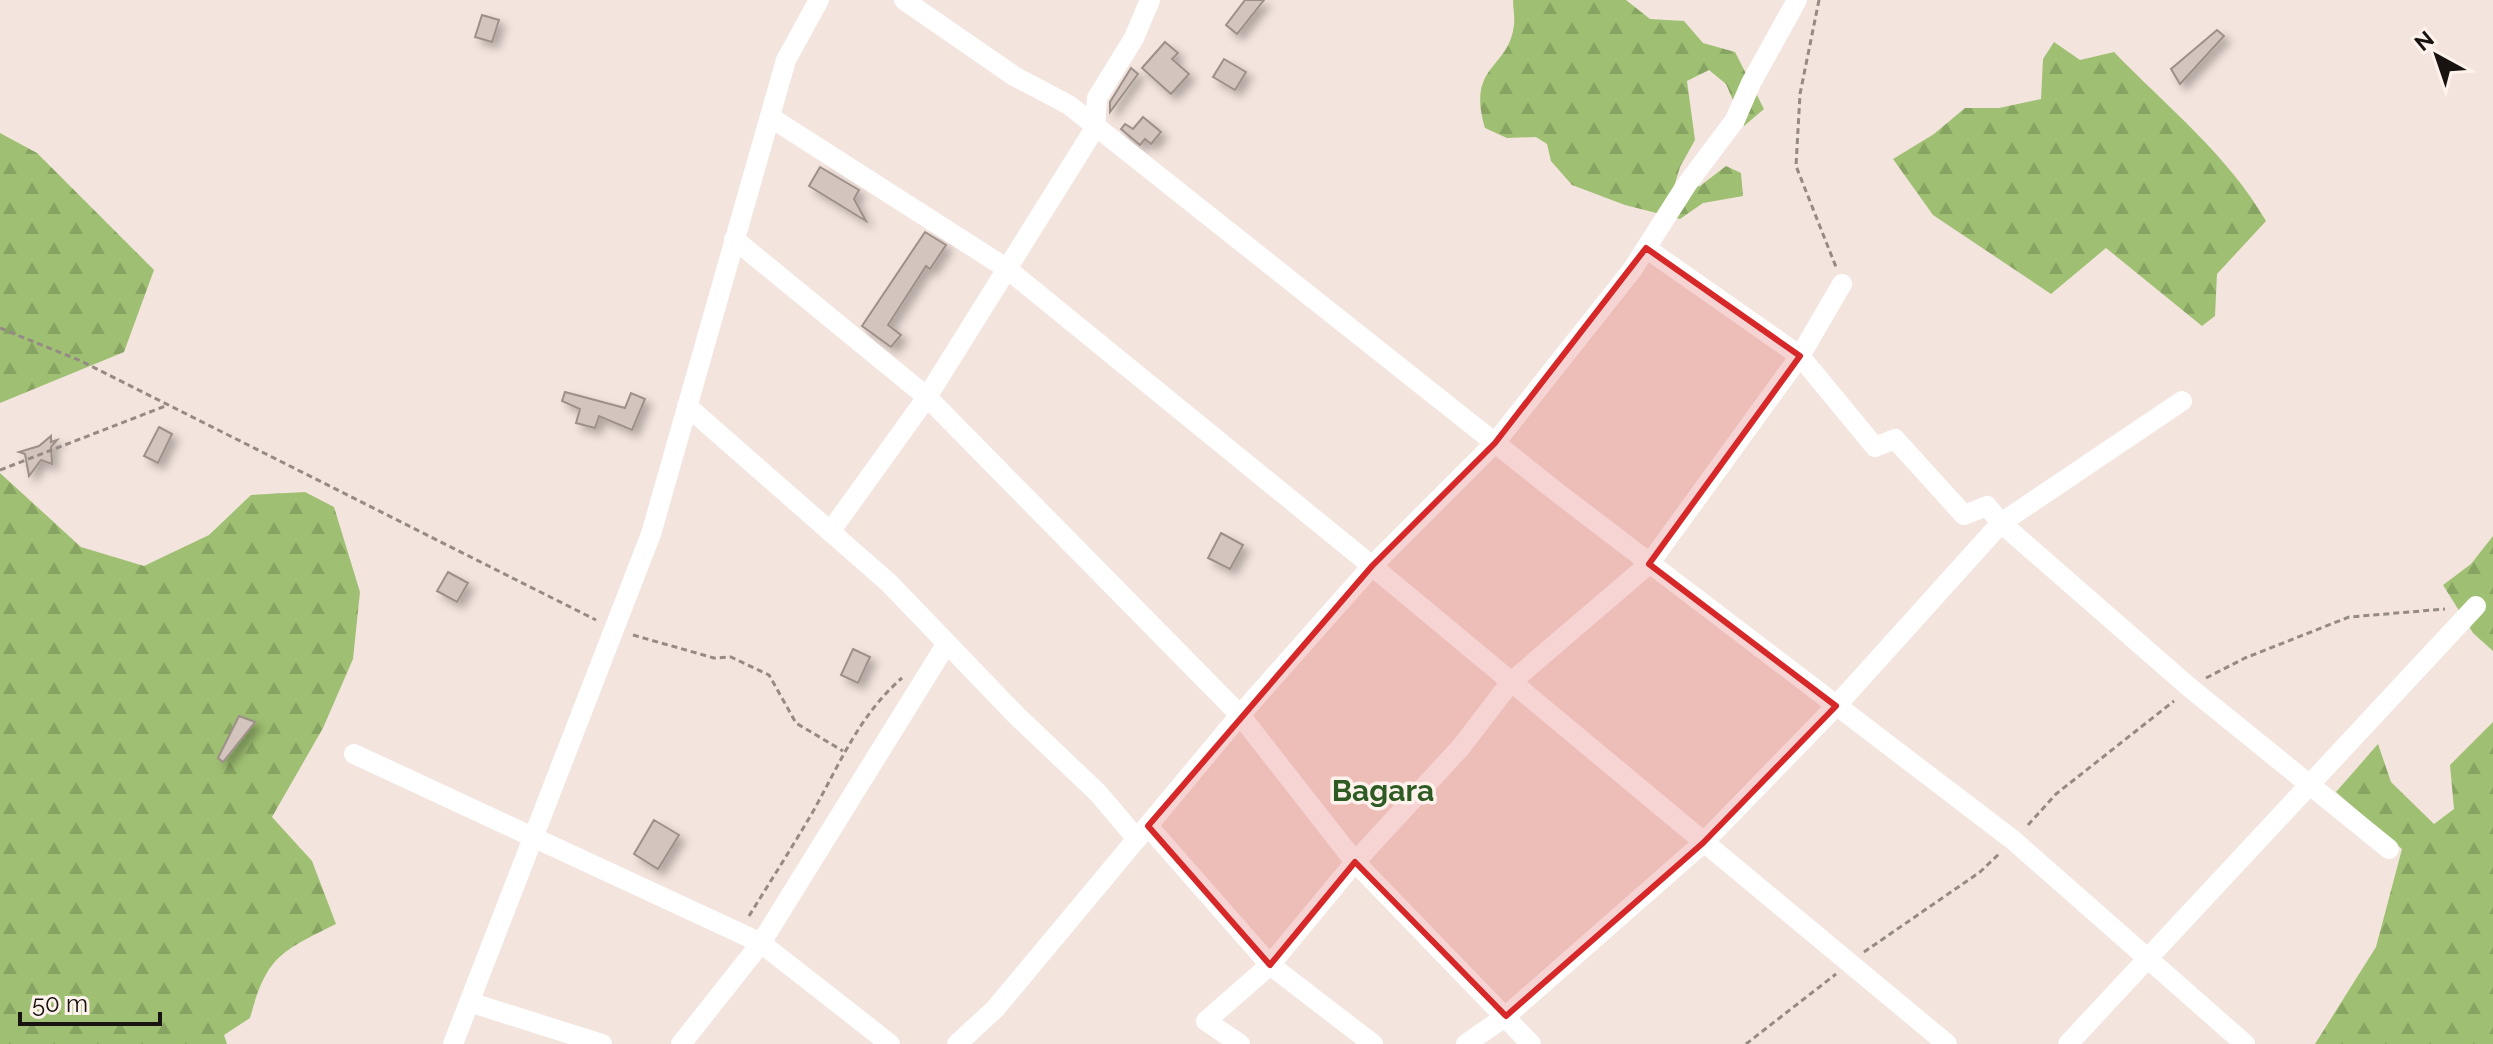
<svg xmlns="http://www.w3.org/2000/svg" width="2493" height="1044" font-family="Raleway,sans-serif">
<defs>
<pattern id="forest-firs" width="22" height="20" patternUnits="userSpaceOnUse" patternTransform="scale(2)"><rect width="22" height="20" fill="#9fc072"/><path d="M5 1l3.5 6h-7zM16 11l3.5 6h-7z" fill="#88a462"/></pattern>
<filter id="shadow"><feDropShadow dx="6" dy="6" stdDeviation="4" flood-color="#0004"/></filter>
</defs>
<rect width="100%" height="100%" fill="#f3e4dd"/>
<path fill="url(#forest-firs)" d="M1513,0H1626L1650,19L1684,21L1703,43L1735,52L1764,109L1744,126L1726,84L1709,70L1687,81L1695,140L1680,167L1673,190L1700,186L1726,166L1741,173L1743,196L1703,203L1680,219L1625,205L1572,185L1551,161L1547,144L1536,137L1507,138L1485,128C1466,64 1509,70 1514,25C1515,17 1513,8 1513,0Z
M2054,42L2080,60L2114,52C2168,108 2227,154 2266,221L2217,274L2215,316L2202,326L2106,248L2051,294L1933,215L1893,159L1934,134L1965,108H1999L2041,99L2043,59Z
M0,133L37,153L154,270L124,352L0,403Z
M0,473L81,547L144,566L209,535L251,495L305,492L334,507L360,592L353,659L323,728L272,817L312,861L336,924C280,952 267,956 250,1018L224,1035L227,1044H0Z
M2493,536V651L2473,633L2443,585L2471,564Z
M2493,722V1044H2315L2376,947L2402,849L2336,792L2378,744L2391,782L2434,824L2454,809L2450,765Z"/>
<path fill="#d3c5be" stroke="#9d9089" stroke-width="2" filter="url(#shadow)" d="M1245,0H1264L1237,34L1226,25Z
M482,15L499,20L492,42L475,37Z
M2217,30L2224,36L2180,84L2171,69Z
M1165,42L1178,53L1172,59L1189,74L1171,94L1142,68Z
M1224,59L1246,72L1235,90L1213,77Z
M1131,68L1138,74L1110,112V102Z
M1143,117L1161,132L1151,144L1145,139L1140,145L1121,129L1125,124L1133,129Z
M820,167L859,190L854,199L866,221L809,186Z
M925,232L946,245L930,269L926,266L888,325L901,335L891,347L862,326Z
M565,392L625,408L631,393L645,399L632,430L599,416L595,428L576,423L580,409L562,401Z
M159,427L172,434L158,463L144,456Z
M51,436V442L57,440L51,447L52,464L41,460L29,476L25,454L19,452L39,446Z
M1221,533L1243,545L1230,569L1208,558Z
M448,572L468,583L457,602L437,591Z
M853,649L870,657L858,683L841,675Z
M239,716L255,722L223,762L218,758Z
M654,820L679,835L658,869L634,854Z"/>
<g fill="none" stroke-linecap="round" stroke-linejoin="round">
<path stroke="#958a85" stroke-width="3" stroke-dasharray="6 4" stroke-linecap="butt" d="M1819,0L1800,94L1796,166L1836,267
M0,328L81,361L596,620
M0,470L168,405
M633,635L714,658L731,657L769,675L796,723L843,751
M2206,678L2245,658L2349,617L2445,609
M2028,825L2056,794L2174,701
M749,916C770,882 791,849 811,815C839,766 858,716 902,678
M1864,952L1980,872L2000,853
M1746,1044L1836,974"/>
<path stroke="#fff" stroke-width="20" d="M904,0L1014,76L1069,105L1558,493L2013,840L2245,1044
M770,117L1006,268L1372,566L1947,1044
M734,239L927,397L1240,715L1355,862L1531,1044
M1646,248L1800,356L1875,447L1895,439L1964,515L1987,506L2001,523L2189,687L2389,849
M687,406L889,583L1016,715L1098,793L1137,839
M830,532L927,397L1095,128L1097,98L1134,38L1150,0
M354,754L761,943L890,1044
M1148,826L1270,965L1373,1044
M469,1002L602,1044
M453,1044L651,534L786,60L819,0
M681,1044L761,943L947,643
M957,1044L995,1009L1240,715L1372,566L1495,443L1632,270L1687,184L1735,120L1751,83L1797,0
M1240,1044L1206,1021L1270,965L1355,862L1461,747L1510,683L1649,564L1800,356L1842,284
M1466,1044L1506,1016L1703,843L1836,706L2001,523L2182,401
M2068,1044L2476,606"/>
</g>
<path fill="#d62828" fill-opacity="0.2" stroke="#d62828" stroke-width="6" stroke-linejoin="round" d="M1646,248L1800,356L1649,564L1836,706L1703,843L1506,1016L1355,862L1270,965L1148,826L1372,566L1495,443Z"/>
<g text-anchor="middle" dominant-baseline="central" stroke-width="7" stroke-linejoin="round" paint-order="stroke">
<g font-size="30" font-weight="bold" fill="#2d5b23" stroke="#fef2ec">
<text x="1383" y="790">Bagara</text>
</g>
</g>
<g transform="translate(2437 56) rotate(320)" stroke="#fef2ec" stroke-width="6" paint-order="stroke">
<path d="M0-6L14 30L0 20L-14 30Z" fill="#181310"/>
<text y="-12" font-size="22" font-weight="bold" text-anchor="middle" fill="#181310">N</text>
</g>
<path d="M20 1012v12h140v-12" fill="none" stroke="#181310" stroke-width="4"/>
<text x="32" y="1012" font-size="24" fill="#181310" stroke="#fef2ec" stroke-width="6" paint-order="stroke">50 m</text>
</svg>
